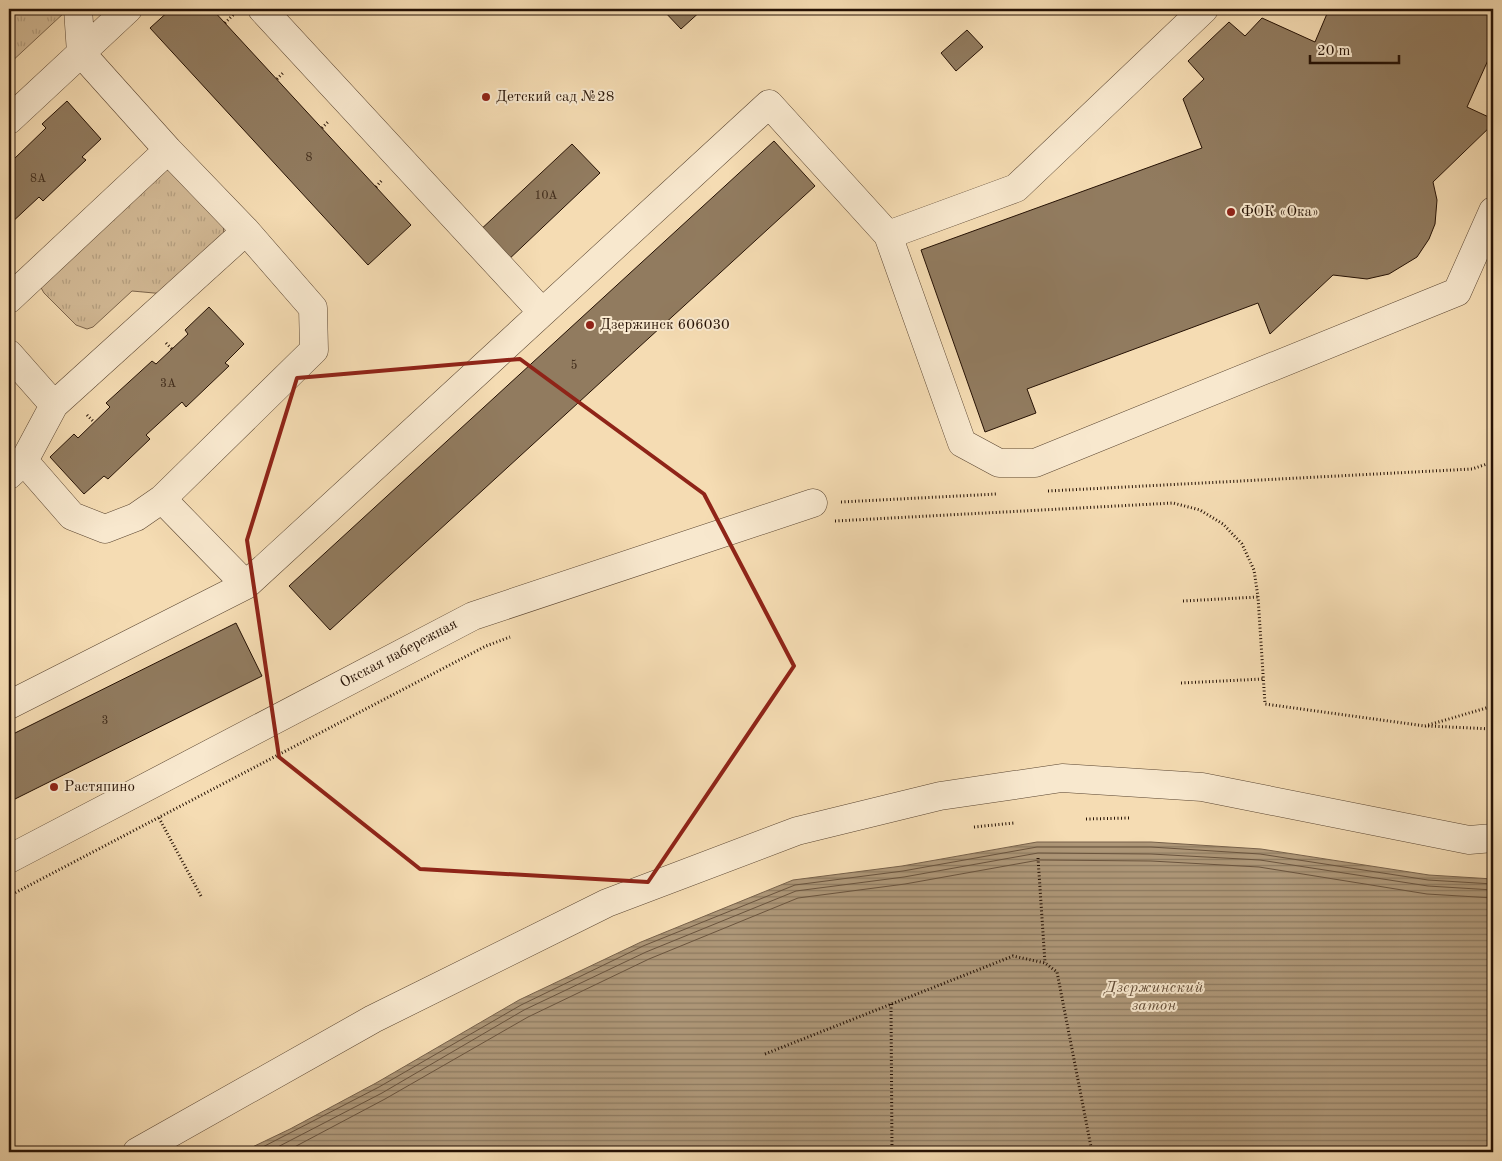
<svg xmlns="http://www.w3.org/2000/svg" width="1502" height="1161" font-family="'Old Standard TT',serif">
<defs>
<pattern id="grass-tufts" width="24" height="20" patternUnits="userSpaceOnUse" patternTransform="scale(1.25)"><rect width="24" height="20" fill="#d2b995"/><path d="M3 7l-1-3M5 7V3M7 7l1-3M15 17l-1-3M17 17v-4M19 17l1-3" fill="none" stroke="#b49e7f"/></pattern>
<pattern id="water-rules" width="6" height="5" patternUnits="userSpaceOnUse" patternTransform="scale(1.25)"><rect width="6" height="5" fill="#ae9778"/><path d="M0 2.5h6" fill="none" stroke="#8d7a60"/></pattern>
</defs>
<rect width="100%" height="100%" fill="#f5dcb3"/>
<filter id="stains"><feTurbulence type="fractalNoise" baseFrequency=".004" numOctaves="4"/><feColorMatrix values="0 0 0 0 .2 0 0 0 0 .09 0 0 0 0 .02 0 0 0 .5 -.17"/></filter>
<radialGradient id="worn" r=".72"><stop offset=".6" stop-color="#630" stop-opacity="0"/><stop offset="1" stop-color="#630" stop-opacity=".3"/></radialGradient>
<path fill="url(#grass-tufts)" stroke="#7c654c" d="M9,9H64L65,12L9,64Z
M172,169L223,222L224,236L165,294L132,291L93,327L87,329L76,325L44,293L40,286L161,171Z"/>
<path fill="url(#water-rules)" stroke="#77614a" d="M1037,842H1151L1261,849L1429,875L1493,879V1152H242L290,1129L376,1083L519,1000L641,942L793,880L902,866Z"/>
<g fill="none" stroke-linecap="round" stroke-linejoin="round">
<path stroke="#6a543e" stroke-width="1" d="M253,1152L379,1087L521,1005L643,946L795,885L903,871L1037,847H1151L1260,854L1428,880L1493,884
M268,1152L382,1093L524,1010L646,952L796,891L904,877L1038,853L1151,854L1260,860L1428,886L1493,890
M285,1152L385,1099L528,1017L649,959L798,898L905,884L1039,860L1151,861L1259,867L1427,894L1493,898"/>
</g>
<path fill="#917b5f" stroke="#251104" d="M171,9H212L411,225L368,265L150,28Z
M662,9H703L681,29Z
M1329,9H1493V49L1467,107L1493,119V124L1433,182L1437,200L1435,224L1429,239L1417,257L1389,274L1367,279L1333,275L1270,334L1258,303L1027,389L1036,413L985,432L921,250L1202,148L1183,99L1204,79L1188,61L1229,22L1245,36L1262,18L1315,42Z
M967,30L983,47L956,71L941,53Z
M67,101L101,139L82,157L86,160L43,201L39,197L9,225V155L14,159L46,128L42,124Z
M774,141L815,186L330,630L289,586Z
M572,144L600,173L505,263L477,233Z
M209,307L244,344L225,363L229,366L186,407L182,402L146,435L150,439L108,479L104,476L84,494L50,457L74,434L78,438L110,407L106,403L152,361L156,364L188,334L185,330Z
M236,623L262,676L9,802V736Z"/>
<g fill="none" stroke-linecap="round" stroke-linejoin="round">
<g stroke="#594430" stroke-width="29">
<path id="minor" d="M128,9L81,53L168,150
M262,9L542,312
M1204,9L1016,188L888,235L962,443L999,463H1035L1457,292L1493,211
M9,120L81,53L78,9
M9,299L168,150L246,231
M9,354L54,405
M9,475L24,461L54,405L246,231L313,308L314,350L162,499L136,517L105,529L72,516L24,461
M246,585L769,104L888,235
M9,705L246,585L162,499
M9,859L473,616L813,503
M137,1152L373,1019L607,903L797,831L940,796L1062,778L1202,787L1469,840L1493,838"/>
</g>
<path stroke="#251104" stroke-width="3" stroke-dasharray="1 2.5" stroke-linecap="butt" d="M225,23L234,14
M277,79L283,73
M322,128L328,122
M376,187L382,180
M166,343L172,349
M87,415L94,422
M1048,491L1472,469L1493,462
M841,502L997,494
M835,521L1173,503L1200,510L1223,524L1242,544L1254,570L1258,597L1265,704L1425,726L1493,706
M1183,601L1258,597
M1181,683L1263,679
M1428,726L1493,729
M159,818L201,896
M1086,819L1130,818
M974,827L1014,823
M1038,858L1045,963
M9,896L486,646L510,637
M891,1004L892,1152
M765,1054L1013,956L1045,963L1057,972L1092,1152"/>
<use href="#minor" stroke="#f8e8ce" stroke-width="28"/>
</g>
<path fill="none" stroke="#8f2418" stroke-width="4" stroke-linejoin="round" d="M520,359L704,494L794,666L648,882L420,869L279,757L247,540L297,378Z"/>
<g fill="#8f2418" stroke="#f8e8ce" stroke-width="2">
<circle cx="486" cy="97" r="5"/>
<circle cx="1231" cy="212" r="5"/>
<circle cx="590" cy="325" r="5"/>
<circle cx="54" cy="787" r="5"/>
</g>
<g text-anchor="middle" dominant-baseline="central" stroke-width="4" stroke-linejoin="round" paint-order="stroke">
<g font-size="12" fill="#402c1b">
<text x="309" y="158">8</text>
<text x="38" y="179">8А</text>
<text x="546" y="196">10А</text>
<text x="574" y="366">5</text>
<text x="168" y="384">3А</text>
<text x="105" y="721">3</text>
</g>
<g font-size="15" fill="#251104" stroke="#f8e8ce" text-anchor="start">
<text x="496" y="97">Детский сад №28</text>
<text x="1241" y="212">ФОК «Ока»</text>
<text x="600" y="325">Дзержинск 606030</text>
<text x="64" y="787">Растяпино</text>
</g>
<g font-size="15" fill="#251104" stroke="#f8e8ce">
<text transform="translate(399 654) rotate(-28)">Окская набережная</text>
</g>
<g font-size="16" font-style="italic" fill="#634d38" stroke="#f8e8ce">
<text x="1154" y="988">Дзержинский<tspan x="1154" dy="18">затон</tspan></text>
</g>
</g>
<rect width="1502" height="1161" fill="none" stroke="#f5dcb3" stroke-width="30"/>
<rect x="10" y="10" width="1482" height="1141" fill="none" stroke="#251104" stroke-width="2.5"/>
<rect x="15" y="15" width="1472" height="1131" fill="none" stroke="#251104"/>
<path d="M1310 55v8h89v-8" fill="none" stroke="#251104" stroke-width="2.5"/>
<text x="1317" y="55" font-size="15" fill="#251104" stroke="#f8e8ce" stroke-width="4" paint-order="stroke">20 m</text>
<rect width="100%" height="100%" filter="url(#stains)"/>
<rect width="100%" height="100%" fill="url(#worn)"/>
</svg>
